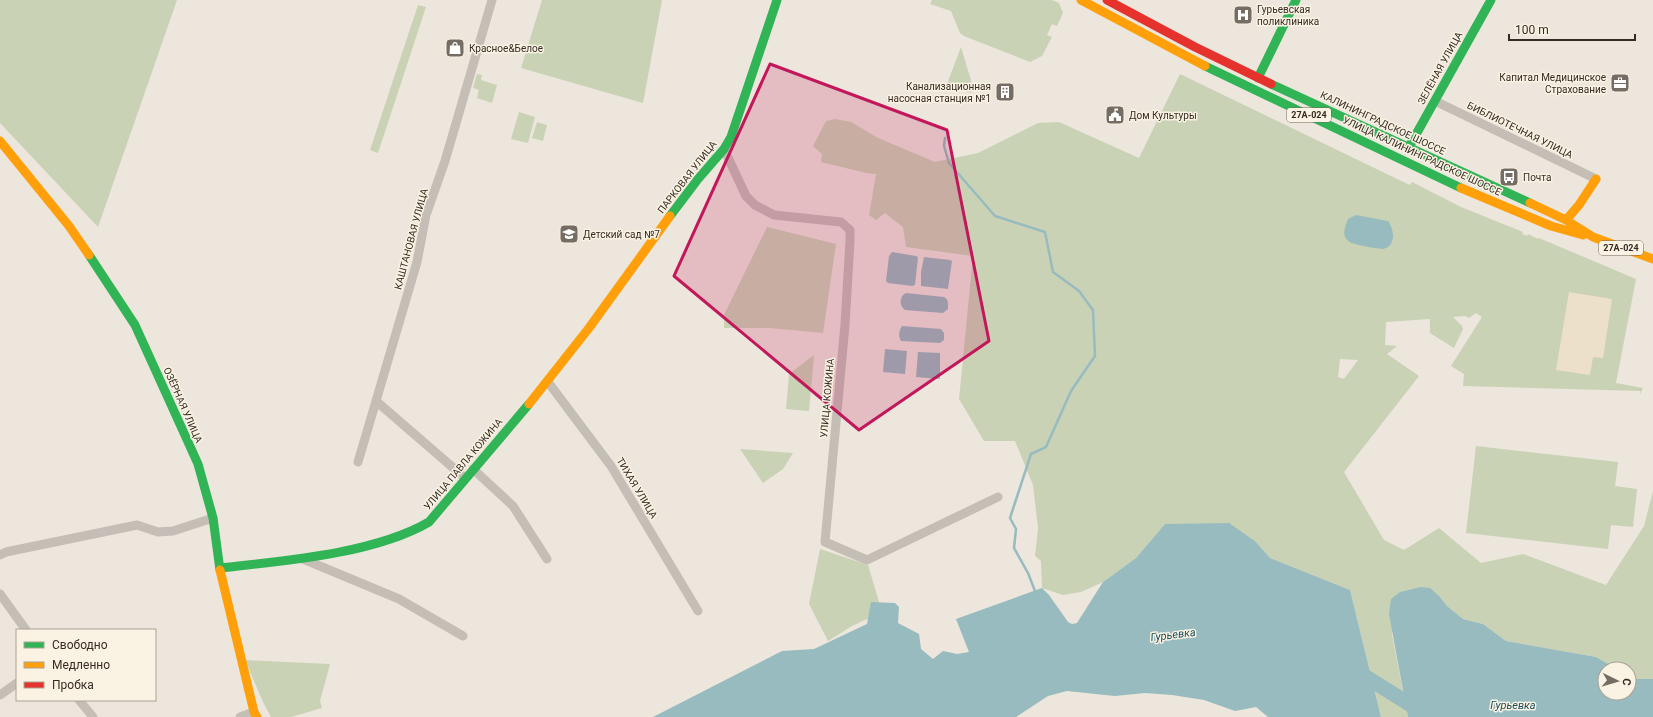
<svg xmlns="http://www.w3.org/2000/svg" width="1653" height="717" font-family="Roboto,sans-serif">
<rect width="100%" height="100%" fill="#ece6dc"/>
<path fill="#cad2b5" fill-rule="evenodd" d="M0,0H177L98,227L0,123Z
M542,0H662L643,103L521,68Z
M932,0H1052L1059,3L1063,13L1057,26L1052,24L1047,35L1052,37L1042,56L1030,62L964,36L960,33L951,11L930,4Z
M418,5L426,7L378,153L370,150Z
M961,47L973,87L971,93L947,84Z
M477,74L482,75L481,80L497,85L492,103L477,98L479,90L473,88Z
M1180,74L1393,177L1410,185L1412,182L1461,207L1523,232L1522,234L1527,236L1528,234L1538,239L1539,238L1636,279L1616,383L1643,388L1640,394V391L1463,386L1464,374L1451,366L1482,317L1476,313L1469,318L1465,316L1453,317L1462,326L1463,329L1454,348L1430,333V319L1386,322L1385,345L1397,346L1387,354L1419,376L1344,472L1384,540L1404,550L1439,528L1481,563L1523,554L1606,585L1644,526L1653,491V679H1633L1629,676V669H1617L1596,657L1506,641L1483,624L1463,619L1447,606L1440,597L1420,587L1400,592L1392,634L1408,717H1381L1350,590L1270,558L1256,542L1165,524L1136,558L1103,582L1081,592L1063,595L1042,588L1041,561L1035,556L1038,528L1033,485L1015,441H984L959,399L973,256L906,247L903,227L885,213L876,220L869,215L876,174L866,173L821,162L822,154L813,146L826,121L835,119L851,122L878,138L935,162L978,153L1038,123L1059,122L1139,158ZM1340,359L1358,360L1344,379L1338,377Z
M519,112L535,117L528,143L511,139Z
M537,122L547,125L543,141L532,138Z
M767,227L836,244L823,333L770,328H724V315Z
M814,355L809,411L786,409L789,374Z
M1476,446L1618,462L1615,486L1637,489L1633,527L1611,525L1608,549L1466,533Z
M740,449L793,453L783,469L763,483Z
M820,549L868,565L882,612L852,626L828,641L809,604Z
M245,660L330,664L320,701L322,708L291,717H271L263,702Z"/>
<path fill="#ece0ca" d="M1569,292L1612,299L1603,358L1593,357L1590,375L1556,370Z"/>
<path fill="#97bbbf" d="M1356,215L1388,221C1394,229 1397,246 1383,249C1378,249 1356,245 1352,243C1350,243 1346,239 1345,237C1343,231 1346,224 1348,219Z
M892,252L916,256L918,257L915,285L912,286L888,283L886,281L889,256Z
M924,257L950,260L952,261L948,289L921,286V272Z
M906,293L944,297C949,300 948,304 948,309L943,313L905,310C899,306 899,296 906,293Z
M902,326L941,329L944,333V340L940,343L901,341C898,335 899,331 902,326Z
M885,349L907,351L905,374L883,372Z
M918,352L940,353V379L916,377Z
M1229,523L1256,542L1270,558L1350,590L1381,717H1268L1256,707L1235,711L1204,700L1172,695L1145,693L1115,696L1067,691L1048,696L1016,717H653L782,651L814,649L867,624L871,602L895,603L899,607L898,623L919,634L921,649L933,659L943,651L957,654L969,652L956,619L1042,588L1049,595L1068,622L1072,624L1077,623L1103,582L1136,558L1165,524Z
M1420,587L1430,588L1440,597L1447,606L1463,619L1483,624L1506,641L1596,657L1617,669H1605V693H1629V676L1633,679H1653V717H1408L1389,614L1391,599L1400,592Z"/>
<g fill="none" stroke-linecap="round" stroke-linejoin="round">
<path stroke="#97bbbf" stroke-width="2.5" d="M945,138L944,146L949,163L995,216L1045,232L1053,272L1079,291L1093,310L1095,356L1071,391L1046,447L1031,454L1010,518L1016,529L1014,548L1028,573L1035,591"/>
<path stroke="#97bbbf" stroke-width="15" d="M1355,670L1430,717"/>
<path stroke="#c4beb6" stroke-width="9" d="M1435,101L1596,179
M724,149L746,196L755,205L774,215L841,222L850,230V241L845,325L825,542L867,560L998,497
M548,382L611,466L698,611
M376,401L465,478
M358,462L417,262L426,215L445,161L492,0
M473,469L513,506L547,559
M0,555L6,552L137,525L158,532L173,531L213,518
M303,559L399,599L463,636
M0,594L26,630
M0,695L17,683
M79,700L93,717
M240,717L254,712"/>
<path stroke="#30b455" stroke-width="9" d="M1205,66L1461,188
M1258,78L1296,0
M1271,84L1530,203
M1409,147L1491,0
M670,216L698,179L724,149L731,137L777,0
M89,255L135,325L198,464L213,518L220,570
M220,568C283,561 374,554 429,522L529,404"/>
<path stroke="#ff9f0a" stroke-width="9" d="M1081,0L1205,66
M0,141L69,226L89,255
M1461,188L1551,226L1583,235
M1530,203L1566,220L1593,237L1653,259
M1566,220L1579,205L1596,179
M529,404L589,328L670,216
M220,570L254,712L257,717"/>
<path stroke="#e5322d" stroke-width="9" d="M1107,0L1195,47L1271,84"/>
</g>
<path fill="#c2185b" fill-opacity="0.2" stroke="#c2185b" stroke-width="3" stroke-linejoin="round" d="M770,64L947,130L989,341L859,430L674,276Z"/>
<defs>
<g id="hospital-square" transform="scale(1)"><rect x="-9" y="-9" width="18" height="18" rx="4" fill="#756c64" stroke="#faf2e2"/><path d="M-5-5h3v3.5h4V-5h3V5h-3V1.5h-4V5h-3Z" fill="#fff"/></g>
<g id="shop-square" transform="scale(1)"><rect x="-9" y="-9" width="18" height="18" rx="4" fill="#756c64" stroke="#faf2e2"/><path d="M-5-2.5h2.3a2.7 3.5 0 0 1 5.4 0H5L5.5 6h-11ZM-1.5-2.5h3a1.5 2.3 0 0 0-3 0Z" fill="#fff"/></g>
<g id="office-square" transform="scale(1)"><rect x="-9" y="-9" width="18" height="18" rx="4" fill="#756c64" stroke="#faf2e2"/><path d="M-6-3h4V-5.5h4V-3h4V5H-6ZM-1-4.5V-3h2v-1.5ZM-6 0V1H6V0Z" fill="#fff"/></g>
<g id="building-square" transform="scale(1)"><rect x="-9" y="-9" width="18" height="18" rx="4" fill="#756c64" stroke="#faf2e2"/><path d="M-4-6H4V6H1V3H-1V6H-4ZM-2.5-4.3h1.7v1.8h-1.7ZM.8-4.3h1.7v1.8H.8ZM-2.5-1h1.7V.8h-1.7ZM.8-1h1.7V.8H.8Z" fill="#fff"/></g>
<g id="civic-square" transform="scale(1)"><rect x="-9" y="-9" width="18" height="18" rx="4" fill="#756c64" stroke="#faf2e2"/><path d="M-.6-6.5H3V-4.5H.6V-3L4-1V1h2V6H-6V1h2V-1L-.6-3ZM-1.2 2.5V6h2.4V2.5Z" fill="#fff"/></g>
<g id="bus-square" transform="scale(1)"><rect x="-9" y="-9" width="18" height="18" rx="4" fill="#756c64" stroke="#faf2e2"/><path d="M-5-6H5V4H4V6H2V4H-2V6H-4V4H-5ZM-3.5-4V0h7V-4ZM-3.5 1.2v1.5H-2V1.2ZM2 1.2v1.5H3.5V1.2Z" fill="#fff"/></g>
<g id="school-square" transform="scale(1)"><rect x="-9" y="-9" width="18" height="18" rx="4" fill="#756c64" stroke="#faf2e2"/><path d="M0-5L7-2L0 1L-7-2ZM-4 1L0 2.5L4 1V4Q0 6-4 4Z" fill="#fff"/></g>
</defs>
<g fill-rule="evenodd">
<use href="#hospital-square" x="1243" y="15"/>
<use href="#shop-square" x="455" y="48"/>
<use href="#office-square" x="1620" y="83"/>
<use href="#building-square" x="1005" y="92"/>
<use href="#civic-square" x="1115" y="115"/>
<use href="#bus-square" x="1509" y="177"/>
<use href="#school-square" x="569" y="234"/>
</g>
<g text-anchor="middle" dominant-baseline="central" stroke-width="3" stroke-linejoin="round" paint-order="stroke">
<g fill="#faf2e2" stroke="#70675d" stroke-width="1">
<rect x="1287" y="108" width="44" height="14" rx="3"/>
<rect x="1599" y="241" width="44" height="14" rx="3"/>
</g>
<g font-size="9" font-weight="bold" fill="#352b24">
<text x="1309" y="115">27А-024</text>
<text x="1621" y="248">27А-024</text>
</g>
<g font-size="10" fill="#352b24" stroke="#faf2e2" text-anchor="start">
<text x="1257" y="9">Гурьевская<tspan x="1257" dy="12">поликлиника</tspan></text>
<text x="469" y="48">Красное&amp;Белое</text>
<text x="1606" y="77" text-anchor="end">Капитал Медицинское<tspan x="1606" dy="12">Страхование</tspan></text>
<text x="991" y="86" text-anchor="end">Канализационная<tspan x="991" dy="12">насосная станция №1</tspan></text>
<text x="1129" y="115">Дом Культуры</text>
<text x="1523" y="177">Почта</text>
<text x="583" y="234">Детский сад №7</text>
</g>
<g font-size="10" fill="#352b24" stroke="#faf2e2">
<text transform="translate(1440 68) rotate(-61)">ЗЕЛЁНАЯ УЛИЦА</text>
<text transform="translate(1383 123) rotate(25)">КАЛИНИНГРАДСКОЕ ШОССЕ</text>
<text transform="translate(1520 130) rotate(26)">БИБЛИОТЕЧНАЯ УЛИЦА</text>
<text transform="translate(1422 156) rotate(25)">УЛИЦА КАЛИНИНГРАДСКОЕ ШОССЕ</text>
<text transform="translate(687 177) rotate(-52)">ПАРКОВАЯ УЛИЦА</text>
<text transform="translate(411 239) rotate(-75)">КАШТАНОВАЯ УЛИЦА</text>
<text transform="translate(827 398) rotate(-85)">УЛИЦА КОЖИНА</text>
<text transform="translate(183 405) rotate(66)">ОЗЁРНАЯ УЛИЦА</text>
<text transform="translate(463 464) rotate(-50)">УЛИЦА ПАВЛА КОЖИНА</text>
<text transform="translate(637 488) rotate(59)">ТИХАЯ УЛИЦА</text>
</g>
<g font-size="11" font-style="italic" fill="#174d59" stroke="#faf2e2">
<text transform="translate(1173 635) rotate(-7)">Гурьевка</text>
<text x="1513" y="705">Гурьевка</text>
</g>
</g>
<rect x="16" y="629" width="140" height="72" fill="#faf2e2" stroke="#aba296"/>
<rect x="24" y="642" width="20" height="6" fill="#30b455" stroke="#aba296"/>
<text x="52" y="649" font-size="12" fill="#352b24">Свободно</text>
<rect x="24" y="662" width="20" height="6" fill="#ff9f0a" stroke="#aba296"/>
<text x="52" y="669" font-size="12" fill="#352b24">Медленно</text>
<rect x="24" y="682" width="20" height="6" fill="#e5322d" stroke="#aba296"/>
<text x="52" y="689" font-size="12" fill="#352b24">Пробка</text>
<g transform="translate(1617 681) rotate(95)"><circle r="19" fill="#faf2e2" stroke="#aba296"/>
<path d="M0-3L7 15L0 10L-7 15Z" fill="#756c64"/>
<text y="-6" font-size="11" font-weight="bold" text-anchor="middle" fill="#352b24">С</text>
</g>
<path d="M1509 34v6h126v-6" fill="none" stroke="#352b24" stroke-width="2"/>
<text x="1515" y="34" font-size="12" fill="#352b24" stroke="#faf2e2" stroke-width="3" paint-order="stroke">100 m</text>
</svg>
